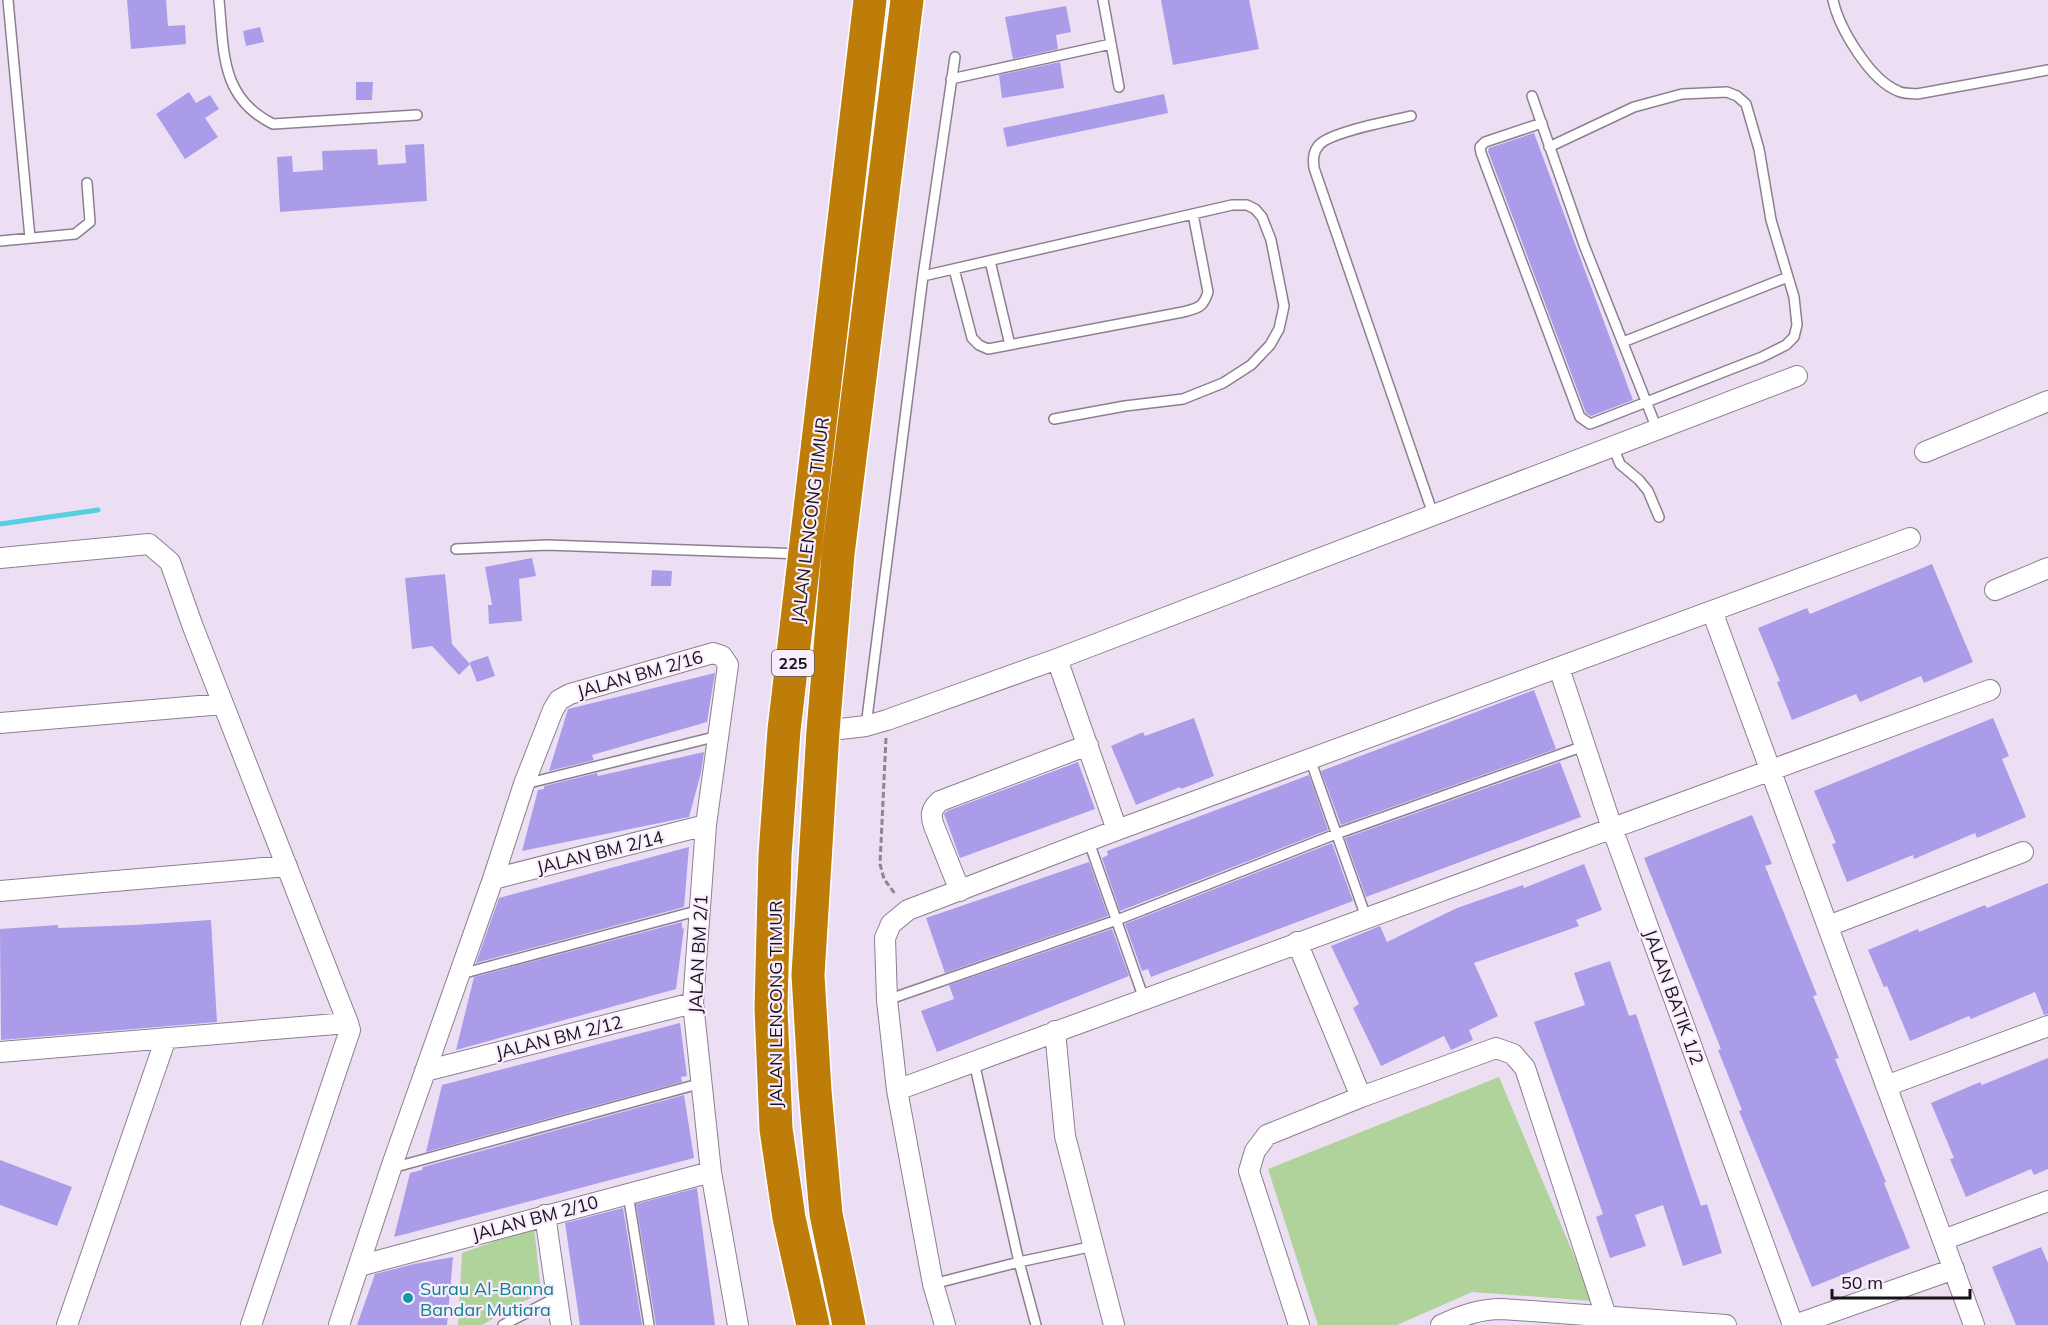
<svg xmlns="http://www.w3.org/2000/svg" width="2048" height="1325" font-family="Mulish,sans-serif">
<rect width="100%" height="100%" fill="#eddff3"/>
<path fill="#afd39a" d="M1499,1077L1593,1301L1472,1292L1397,1325H1318L1268,1169Z
M534,1227L541,1292L482,1325H458L462,1253Z"/>
<g fill="none" stroke-linecap="round" stroke-linejoin="round">
<path stroke="#55cfe1" stroke-width="5" d="M0,524L98,510"/>
</g>
<path fill="#aa9ce9" d="M127,0H166L168,26L185,25L186,44L131,49Z
M1161,0H1249L1259,49L1173,65Z
M1066,6L1071,32L1056,35L1058,49L1013,59L1005,17Z
M260,27L264,42L246,46L243,31Z
M1060,62L1064,88L1002,98L999,75Z
M356,82H373L372,100H356Z
M189,92L196,103L210,95L219,109L205,118L218,137L185,159L156,114Z
M1164,94L1168,113L1007,147L1003,128Z
M1534,133L1633,400L1591,416L1586,413L1488,151L1489,148Z
M424,144L427,201L280,212L277,157L292,156L293,172L323,170L322,151L377,149L378,165L406,163L405,145Z
M532,558L536,576L519,579L522,621L489,624L488,605H492L485,567Z
M1932,564L1973,662L1924,683L1921,676L1860,702L1856,694L1792,720L1777,682L1780,681L1758,628L1807,608L1810,614Z
M652,570L672,571L671,586H651Z
M445,574L452,644L470,664V662L488,656L495,676L477,682L470,664L459,675L432,646L412,649L405,578Z
M715,673L707,722L592,755L594,760L549,771L568,709Z
M1534,690L1556,749L1341,825L1321,771Z
M1194,718L1214,776L1181,789L1180,787L1136,805L1111,746L1143,732L1145,736Z
M1993,718L2009,756L2002,759L2026,817L1977,838L1975,833L1914,859L1913,855L1847,882L1832,844L1836,843L1814,791Z
M704,752L701,773L689,817L522,851L538,790L544,789V786L597,773L598,776Z
M1078,762L1095,809L960,858L944,814L947,811Z
M1560,762L1581,817L1366,897L1345,838Z
M1309,775L1328,830L1120,911L1102,858L1108,855L1107,851Z
M1752,815L1772,864L1765,866L1817,995L1813,996L1839,1058L1835,1059L1886,1182L1884,1183L1910,1248L1812,1287L1739,1111L1742,1110L1718,1050L1721,1049L1644,858Z
M1332,843L1353,901L1151,977L1148,969L1142,971L1125,924Z
M689,847L684,907L476,963L499,898Z
M1089,862L1108,916L945,973L926,918Z
M1584,864L1602,910L1576,920L1579,926L1474,963L1498,1016L1469,1030L1473,1040L1451,1050L1444,1036L1381,1066L1353,1008L1359,1004L1331,946L1380,926L1387,942L1457,908L1523,885L1524,888Z
M2048,883V1014L2044,1015L2035,992L1971,1019L1969,1016L1910,1041L1887,986L1884,987L1868,950L1918,929L1919,932L1985,905L1987,908Z
M211,920L217,1022L1,1040L0,929L58,925V928L134,925Z
M682,922V929L684,928L676,989L456,1050L474,977Z
M1112,929L1129,976L937,1052L921,1011L954,999L949,985Z
M1610,961L1629,1016L1636,1014L1701,1206L1707,1204L1722,1253L1683,1266L1663,1205L1635,1215L1646,1246L1610,1258L1596,1217L1603,1214L1534,1022L1585,1005L1574,973Z
M680,1023L687,1076L681,1077L682,1082L426,1152L442,1085Z
M2048,1058V1169L2034,1175L2031,1169L1966,1197L1950,1159L1954,1158L1931,1103L1980,1082L1982,1085Z
M684,1095L694,1158L394,1237L410,1173L422,1170L423,1167Z
M0,1160L72,1187L57,1226L0,1205Z
M697,1188L715,1325H656L636,1204Z
M623,1208L642,1325H580L565,1223Z
M2041,1247L2048,1263V1325H2016L1992,1267Z
M453,1257L447,1325H357L375,1274L414,1264Z"/>
<g fill="none" stroke-linecap="round" stroke-linejoin="round">
<g stroke="#8d7f91" stroke-width="12">
<path id="lane" d="M8,0L30,238
M219,0C224,51 220,98 273,124L417,115
M1103,0L1119,87
M1833,0C1839,28 1870,80 1898,91C1903,94 1911,93 1917,94L2048,70
M951,79L1111,44
M1532,96L1584,245L1657,429
M1411,116C1391,121 1330,132 1319,145C1313,152 1313,159 1314,168L1433,514
M1542,123L1485,142L1480,147L1481,153L1580,417L1590,424L1762,357L1786,345L1794,337L1797,325L1794,297L1771,220L1759,149L1746,104L1737,96L1727,92L1682,94L1634,107L1549,147
M0,241L75,234L90,222L87,183
M990,261L1010,345
M954,269L972,338L979,345L988,349L1183,312C1198,308 1203,308 1208,292L1193,214
M923,276L1232,205H1247L1255,209L1262,217L1271,240L1284,306L1279,329L1270,345L1251,365L1223,383L1183,399L1125,406L1054,419
M1623,342L1788,277
M1613,447L1620,464L1639,480L1648,491L1659,517
M456,549L547,545L801,554
M866,726L923,276L955,57
M1310,759L1366,917
M525,784L718,736
M1089,842L1144,999
M461,974L700,910
M887,1000L1117,920L1336,834L1584,746
M974,1062L1019,1262L1036,1325
M392,1168L702,1083
M628,1194L649,1325
M933,1284L1019,1262L1094,1246
M503,1325L557,1297"/>
</g>
<g stroke="#8d7f91" stroke-width="22">
<path id="street" d="M1925,452L2048,401
M0,558L149,544L170,562L193,627L348,1023
M1995,590L2048,568
M1712,611L1974,1325
M1057,659L1117,830
M1559,668L1612,828L1793,1325
M0,723L223,704
M823,731L866,726L887,720L1057,659L1797,376
M493,879L706,825
M0,891L287,866
M960,891L934,826C930,815 931,809 940,801L1088,745
M1828,926L2023,852
M1297,942L1361,1097
M1055,1031L1065,1136L1114,1325
M0,1052L348,1023L350,1030L251,1325
M425,1071L693,1003
M1886,1086L2048,1026
M897,1090L1990,690
M545,1215L561,1325
M1943,1240L2048,1201
M359,1266L711,1172
M67,1325L166,1038
M339,1325L391,1168L493,879L524,784L553,710L559,700L570,694L713,653L722,656L728,665L706,825L693,1003L711,1172L738,1325
M945,1325L933,1284L897,1090L887,1000L885,938L891,924L908,910L1117,830L1910,538
M1299,1325L1249,1171L1255,1151L1267,1135L1361,1097L1496,1048L1513,1054L1525,1068L1606,1316
M1441,1325C1461,1316 1479,1309 1502,1309L1726,1325
M1795,1325L1954,1269"/>
</g>
<g stroke="#fff" stroke-width="36">
<path id="highway" d="M813,1325L789,1218L776,1129L771,1008L775,855L784,730L870,0
M849,1325L826,1214L815,1091L808,975L823,731L838,554L907,0"/>
</g>
<path stroke="#8e8492" stroke-width="3" stroke-dasharray="6 3" stroke-linecap="butt" d="M886,738L880,864L884,879L896,895"/>
<use href="#lane" stroke="#fff" stroke-width="9"/>
<use href="#street" stroke="#fff" stroke-width="20"/>
<use href="#highway" stroke="#be7d09" stroke-width="33"/>
</g>
<circle fill="#0f9aa8" stroke="#f9edfd" stroke-width="2" cx="408" cy="1298" r="6"/>
<g text-anchor="middle" dominant-baseline="central" stroke-width="4.5" stroke-linejoin="round" paint-order="stroke">
<rect fill="#f9edfd" stroke="#5c545e" stroke-width="1.5" x="772" y="650" width="42" height="26" rx="4.5"/>
<g font-size="16" font-weight="bold" fill="#18131a">
<text x="793" y="663">225</text>
</g>
<g font-size="18" fill="#18131a" stroke="#f9edfd">
<text transform="translate(810 520) rotate(-83)">JALAN LENCONG TIMUR</text>
<text transform="translate(640 674) rotate(-16)">JALAN BM 2/16</text>
<text transform="translate(600 852) rotate(-14)">JALAN BM 2/14</text>
<text transform="translate(698 954) rotate(-87)">JALAN BM 2/1</text>
<text transform="translate(1674 997) rotate(70)">JALAN BATIK 1/2</text>
<text transform="translate(775 1004) rotate(-90)">JALAN LENCONG TIMUR</text>
<text transform="translate(559 1037) rotate(-14)">JALAN BM 2/12</text>
<text transform="translate(535 1218) rotate(-15)">JALAN BM 2/10</text>
</g>
<g font-size="18" fill="#0d838f" stroke="#f9edfd" text-anchor="start">
<text x="420" y="1288">Surau Al-Banna<tspan x="420" dy="21">Bandar Mutiara</tspan></text>
</g>
</g>
<path d="M1832 1289v9h138v-9" fill="none" stroke="#18131a" stroke-width="3"/>
<text x="1841" y="1289" font-size="18" fill="#18131a" stroke="#f9edfd" stroke-width="4.5" paint-order="stroke">50 m</text>
</svg>
